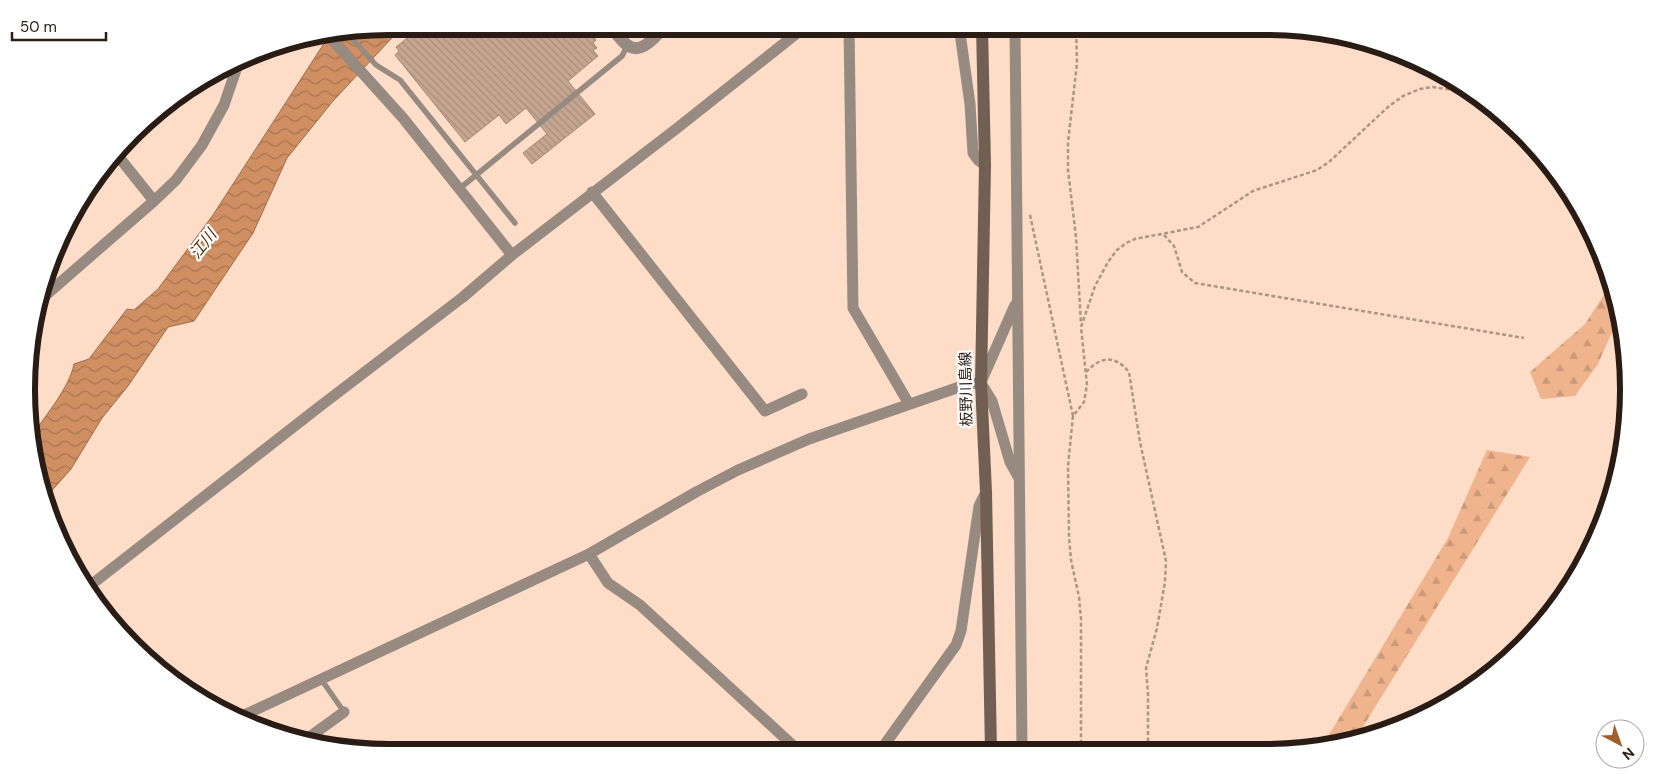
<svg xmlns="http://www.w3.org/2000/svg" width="1655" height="779" font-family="'DM Sans','Noto Sans JP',sans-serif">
<defs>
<pattern id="forest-firs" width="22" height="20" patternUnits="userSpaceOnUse" patternTransform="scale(1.25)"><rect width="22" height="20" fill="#efb48d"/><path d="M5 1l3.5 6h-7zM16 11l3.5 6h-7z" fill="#cd9a79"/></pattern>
<pattern id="water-waves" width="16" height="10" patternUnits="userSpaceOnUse" patternTransform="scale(1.25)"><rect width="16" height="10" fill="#d08f62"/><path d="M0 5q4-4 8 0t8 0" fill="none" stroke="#a97450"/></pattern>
<pattern id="building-back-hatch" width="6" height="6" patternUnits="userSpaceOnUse" patternTransform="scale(1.25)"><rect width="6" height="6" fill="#c4a591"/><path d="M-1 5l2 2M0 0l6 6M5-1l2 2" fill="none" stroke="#a88d7c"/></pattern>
</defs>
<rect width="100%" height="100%" fill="#fdddc8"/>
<path fill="url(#forest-firs)" d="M1611,284L1620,314L1598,364L1575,396L1541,399L1530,372L1585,324Z
M1487,450L1530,457L1356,738L1321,748L1448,538Z"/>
<path fill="url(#water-waves)" stroke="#9e6c4b" d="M389,26H403L333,101L287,158L253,233L194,321L168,327L128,386L102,418L71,469L47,496L30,438C43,419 70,387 74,364L89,359L127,309L134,310L158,289L213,215L323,45L332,36Z"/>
<path fill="url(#building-back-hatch)" stroke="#a68875" d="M422,26H585L596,40L593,43L597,48L593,50L598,56L568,81L595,114L532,164L523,153L547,134L526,108L506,124L499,115L465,142L395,55L399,51L396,47Z"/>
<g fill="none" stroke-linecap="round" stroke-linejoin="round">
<path stroke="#ad9485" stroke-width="2.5" stroke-dasharray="4 2.5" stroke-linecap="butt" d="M1076,26L1077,63L1068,142V170L1076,237L1081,324
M1030,215L1073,416L1084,402L1087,385L1081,327L1095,286L1108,262L1117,250L1126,243L1135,239L1198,227L1253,191L1317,170L1329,162L1388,107L1403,96L1420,89L1433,87L1459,91L1468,88
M1164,235L1174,246L1182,272L1195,283L1524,338
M1086,372C1101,356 1115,355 1129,372L1140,442L1166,561L1165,582L1157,628L1146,668L1148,694V750
M1073,416L1068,466L1069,538L1071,560L1079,597L1081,619V750"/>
<path stroke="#978a81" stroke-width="5.5" d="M347,33L376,65L400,80L515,223
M459,189L622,56L627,46
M321,679L344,712"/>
<path stroke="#978a81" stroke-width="11" d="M849,26L853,308L909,404
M959,26L970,104L973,153L978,160L985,165
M1015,26L1022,751
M329,36L403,118L512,255
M118,156L154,201
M592,192L765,411L802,394
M39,301L154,201L176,180L202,145L224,105L238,64
M981,382L1015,305
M981,383L992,401L1010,462L1019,478
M589,554L608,583L640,605L799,751
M87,588L319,407L463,297L512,255L676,129L806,26
M238,718L589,554L696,492L738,470L809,439L968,384L981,383
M304,741L344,712
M880,751L956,645L961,631L979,506L986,492"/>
<path stroke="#978a81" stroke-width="12" d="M610,26C625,44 633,59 654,38C658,34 661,30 665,26
M643,26L647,29L659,31"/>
<path stroke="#725f53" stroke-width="12" d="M982,26L985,165L981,383L986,492L991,751"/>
</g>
<g text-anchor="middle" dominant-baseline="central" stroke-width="4.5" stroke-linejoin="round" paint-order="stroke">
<g font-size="15" fill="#281c15" stroke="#fff">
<text transform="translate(966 389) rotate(-91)">板野川島線</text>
</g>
<g font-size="16" font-style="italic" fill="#562c08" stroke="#fff">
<text transform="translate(203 244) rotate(-52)">江川</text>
</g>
</g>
<path d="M0 0H1655V779H0ZM389 35H1266A354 354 0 0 1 1620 389V390A354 354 0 0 1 1266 744H389A354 354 0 0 1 35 390V389A354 354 0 0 1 389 35Z" fill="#fff" fill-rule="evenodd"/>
<path fill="none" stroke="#281c15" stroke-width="6" d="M389 35H1266A354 354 0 0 1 1620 389V390A354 354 0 0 1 1266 744H389A354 354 0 0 1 35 390V389A354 354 0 0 1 389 35Z"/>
<g transform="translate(1620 744) rotate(139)"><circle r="24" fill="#ffffff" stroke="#a9a4a1"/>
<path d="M0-4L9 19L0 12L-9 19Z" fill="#a25f2e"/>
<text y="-8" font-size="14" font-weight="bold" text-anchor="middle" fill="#281c15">N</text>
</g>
<path d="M12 32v8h94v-8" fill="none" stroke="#281c15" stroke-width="2.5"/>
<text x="20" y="32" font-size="15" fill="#281c15" stroke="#ffffff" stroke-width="4" paint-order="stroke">50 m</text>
</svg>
